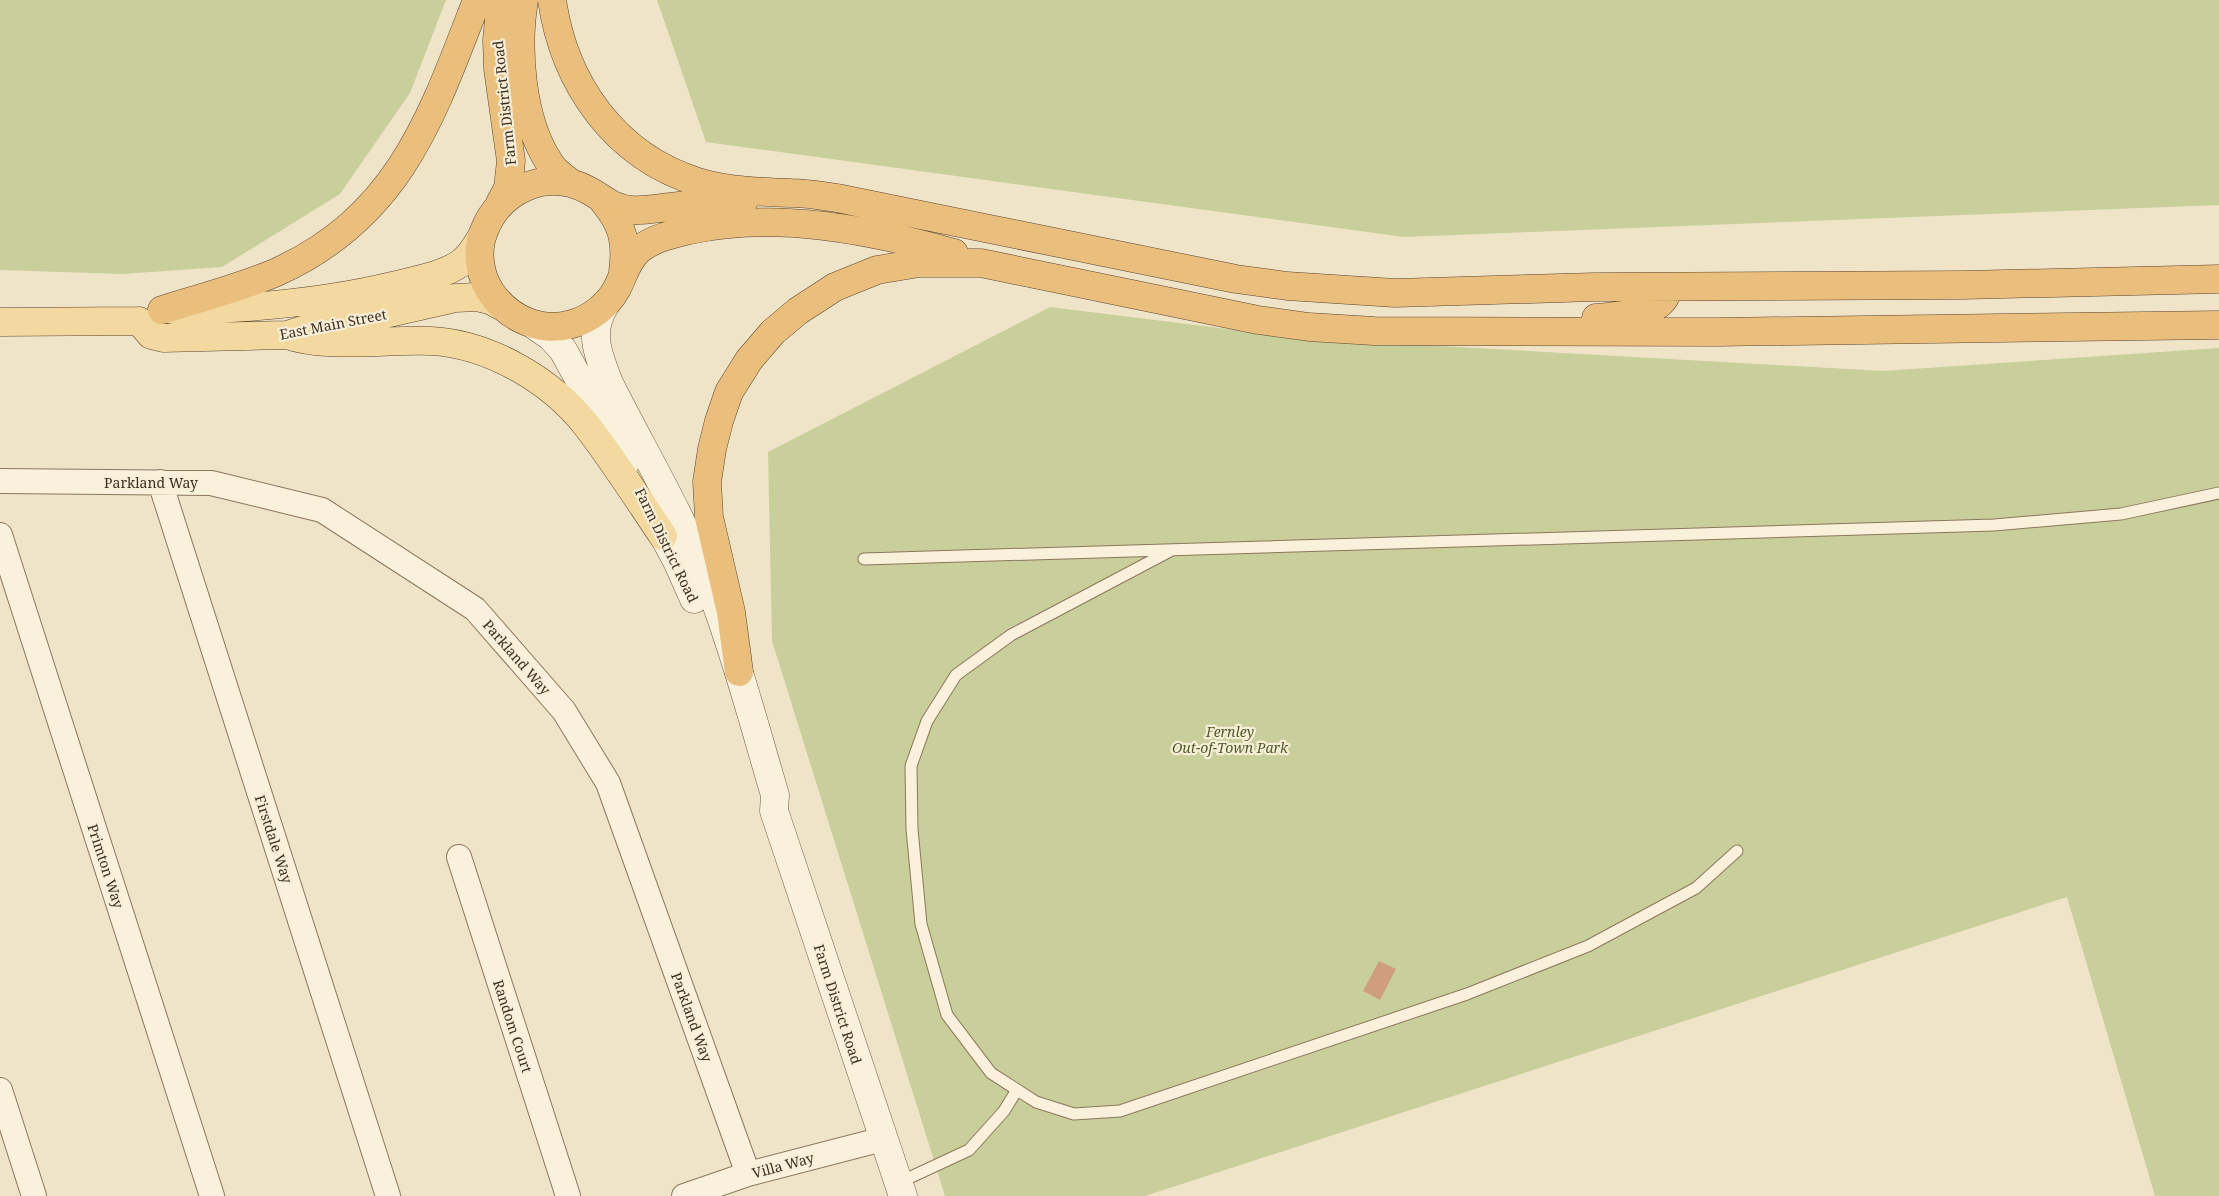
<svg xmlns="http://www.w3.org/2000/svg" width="2219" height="1196" font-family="'Noto Serif',serif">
<rect width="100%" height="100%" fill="#f0e4c8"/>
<path fill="#c9cf9b" d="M0,0H446L410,93L340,194L222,267L122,274L0,270Z
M657,0H2219V205L1404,237L706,142Z
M1050,307L1300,338L1882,371L2219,348V1196H2155L2067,897L1145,1196H945L772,641L768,452Z"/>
<path fill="#cf9f7d" d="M1379,961L1396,969L1380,1000L1363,991Z"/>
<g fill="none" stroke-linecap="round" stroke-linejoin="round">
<g stroke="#8d765c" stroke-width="13">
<path id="service" d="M1172,550L1011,635L956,675L927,721L911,766L912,829L921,924L947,1015L991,1073L1036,1102L1074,1114L1120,1111L1467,994L1588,946L1696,888L1737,851
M864,559L1994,525L2121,514L2219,493
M898,1183L969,1150L1004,1111L1017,1090"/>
</g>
<g stroke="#8d765c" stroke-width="26">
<path id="minor" d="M0,481L211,483L322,510L475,609L564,711L608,783L748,1174
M160,482L388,1196
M0,535L212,1196
M459,857L568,1196
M0,1090L34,1196
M684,1196L748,1174L883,1139"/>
</g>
<g stroke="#6f573f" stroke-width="29">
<path id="secondary" d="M605,305C588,333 598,354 609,383C642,449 681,514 709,584C735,653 754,724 775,795L774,811L903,1196
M534,325L550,336L563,350L625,463
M652,514L678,563L694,599"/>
</g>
<g stroke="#5b4430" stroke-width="29">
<path id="primary" d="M173,310C249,309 322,303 396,285C417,280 444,275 461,263C471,256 476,246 482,236
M139,321L151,335L163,338L287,335L309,328L380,315L455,298L477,297L490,300L501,306
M0,322L139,321
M287,335C328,349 386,339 431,341C489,344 551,380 587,426C614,461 638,499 663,536"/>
</g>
<g stroke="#5b4430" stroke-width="29">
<path id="trunk" d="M524,0C516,49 521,119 549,162C554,171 563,177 571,183
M552,0C564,83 614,156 698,182C728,191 761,192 792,193C807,193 822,196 837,198L1236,279L1287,286L1395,293L1595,287L1964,285L2219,279
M745,199C720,202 695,204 670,207C658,208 644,211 631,210C613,209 603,198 588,190C547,168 500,189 484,231C476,250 479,276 492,294C510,319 541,333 572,324C590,319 607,306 616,290C624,276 627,259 640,249C654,238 673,234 690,230C776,211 870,230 954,253
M604,202C623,225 627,242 623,272
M500,203L508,188L511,161L498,69L497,40L501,0
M162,310C200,298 240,288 277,272C400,216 432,116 477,0
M1596,318C1613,316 1651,315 1662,301C1666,298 1667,291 1669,287
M739,672L731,612L709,517L707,482L712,449L719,421L729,392L749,360L773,332L798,311L835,287L877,270L919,263H981L1258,320L1309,327L1374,331L1717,332L2219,325"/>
</g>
<use href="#service" stroke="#faf1dc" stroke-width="11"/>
<use href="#minor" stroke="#faf1dc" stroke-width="24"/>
<use href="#secondary" stroke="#faf1dc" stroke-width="28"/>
<use href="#primary" stroke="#f3d9a0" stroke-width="28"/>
<use href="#trunk" stroke="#eabe7c" stroke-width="28"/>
</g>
<g text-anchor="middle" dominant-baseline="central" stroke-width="4.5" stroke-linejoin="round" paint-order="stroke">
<g font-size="14" fill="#3d2e20" stroke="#f7eed8">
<text transform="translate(504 103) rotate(-96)">Farm District Road</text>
<text transform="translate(333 324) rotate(-11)">East Main Street</text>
<text x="151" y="482">Parkland Way</text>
<text transform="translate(667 545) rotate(64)">Farm District Road</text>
<text transform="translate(517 657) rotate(49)">Parkland Way</text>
<text transform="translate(274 839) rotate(72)">Firstdale Way</text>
<text transform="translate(106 866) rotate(72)">Primton Way</text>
<text transform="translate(838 1004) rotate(72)">Farm District Road</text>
<text transform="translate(692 1017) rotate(70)">Parkland Way</text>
<text transform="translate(513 1026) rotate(72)">Random Court</text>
<text transform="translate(783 1165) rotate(-15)">Villa Way</text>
</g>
<g font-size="14" font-style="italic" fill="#4d5a26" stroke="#f7eed8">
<text x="1230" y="731">Fernley<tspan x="1230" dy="16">Out-of-Town Park</tspan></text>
</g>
</g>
</svg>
